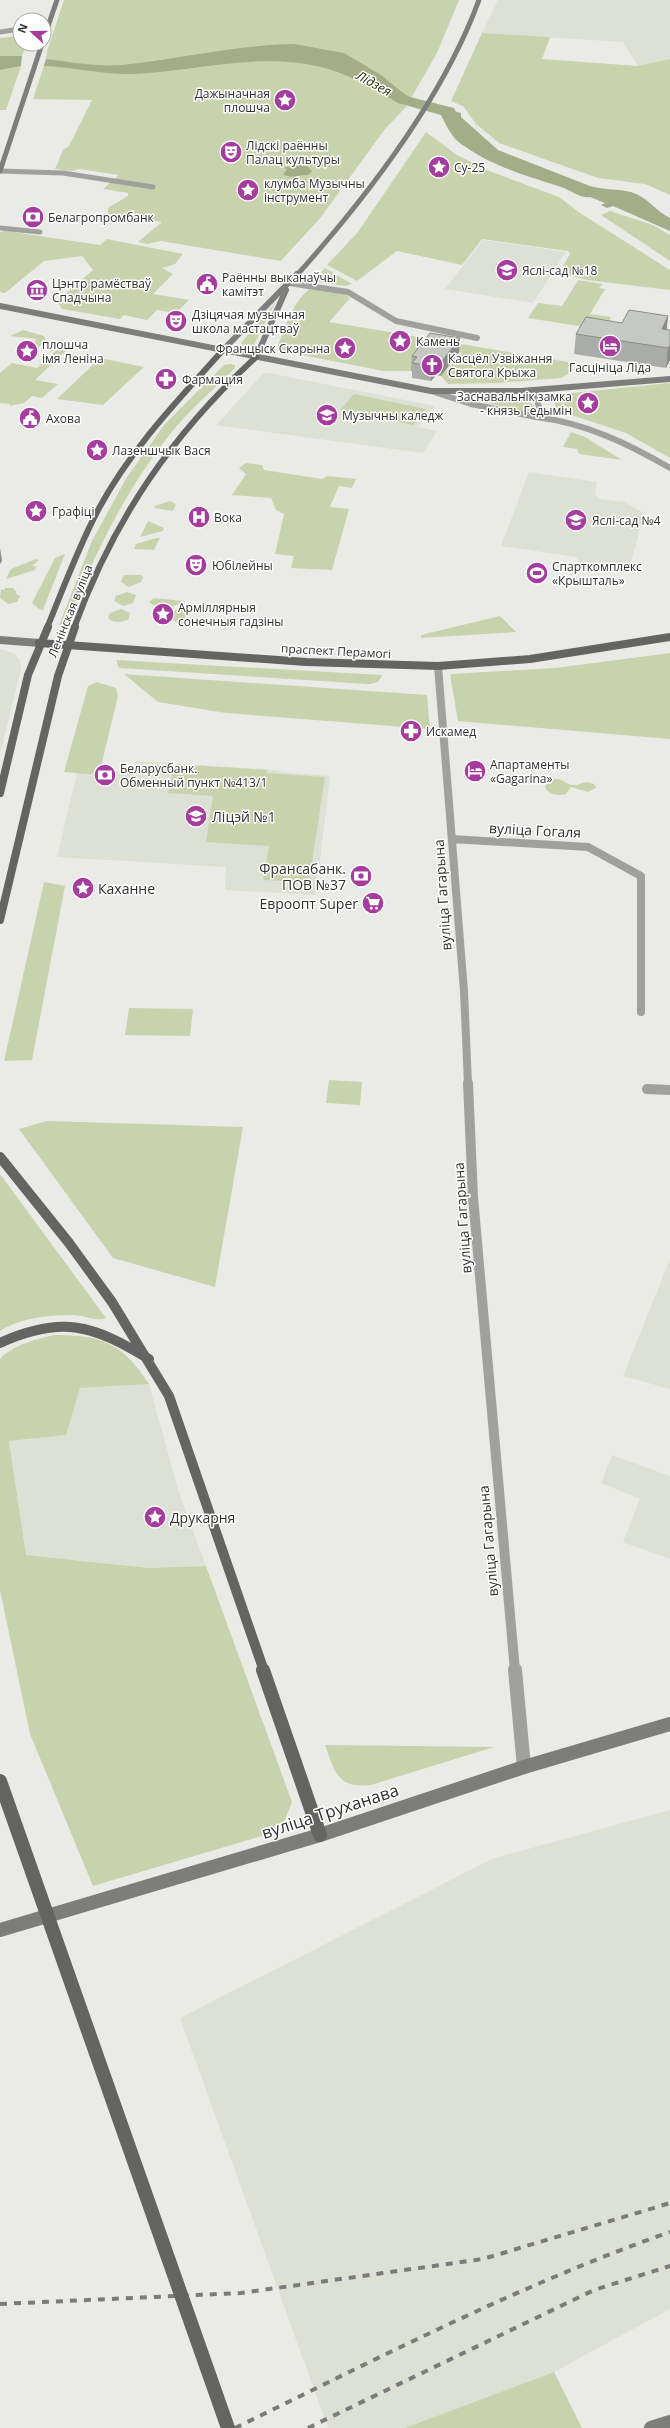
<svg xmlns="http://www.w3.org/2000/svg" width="670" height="2428" font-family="'Open Sans',sans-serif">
<rect width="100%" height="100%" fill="#eaebe7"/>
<path fill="#dde0d5" d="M498,0H670V59L638,66L623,42L482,33Z
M483,240L566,252L533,303L445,289Z
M269,373L435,406L418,427L437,431L423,453L216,425L263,374Z
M529,472L597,482L595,494L600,499L624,502L644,513L630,566L585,571L576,557L501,546Z
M0,649L14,653L20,660L21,669L0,754Z
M135,761L277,770L280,772L330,776L316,895L225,890L226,867L57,857L78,769L132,772Z
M670,1259V1389L623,1376Z
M149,1384L179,1493L206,1566L149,1568L26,1555L9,1441L66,1435L79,1388Z
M612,1455L670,1476V1559L623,1542L640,1499L601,1483Z
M670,1810V2309L554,2372L405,2428H328L180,2018L492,1859Z"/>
<path fill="#c8d3ad" d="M64,0H459L437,53L406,107L385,129L321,217L281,261L161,241L147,244L138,242L162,222L108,214V208L128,196V193L103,189L119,175L79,169L72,171L55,169L63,150L69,146L92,100L33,99L46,59L47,51Z
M482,33L550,37L542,59L638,66L670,59V195L645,184L598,178L499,143L476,124L463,106L451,101Z
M20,36V44H27L22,56H0V38Z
M21,66L6,110H0V70Z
M426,132L457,155L487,170L559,197L580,213L670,270V290L587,280L559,273L570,254L568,251L482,239L462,265L397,251L357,281L327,265L358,232Z
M610,211L653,225L670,235V261L601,215Z
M6,231L100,245L107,239L183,254L175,264L162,268L173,274L153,294L189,300L176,313L157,310L147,320L124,315L120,319L62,309L57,301L93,270L82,256L44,261L5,293L0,292V232Z
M325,268L352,284L345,286L313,281Z
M578,280L602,284L599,288L605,289L590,314L611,317L603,330L528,318L538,303L562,306Z
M309,289L345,294L350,298L329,322L574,363L568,374L561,378L499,383L448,384L441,376L462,353L427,347L424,354L411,371H383L282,351L278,346C286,325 292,304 309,289Z
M275,303L254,345L242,346L241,343Z
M23,330L44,336L46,340L37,349L28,348L37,339L10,336Z
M65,342L74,343L35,380L58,384L42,398L32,396L24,403L9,406L10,404L0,403V373L12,363L37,368Z
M100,358L144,367L103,405L57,399Z
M230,364L235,365V368C215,388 193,407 175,428C126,488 95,553 66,625H59L92,541L127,477L165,424L224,365Z
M670,383V458L626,433L559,411L555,405V399L561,394Z
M354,394L426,409L413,425L340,410Z
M518,396L526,398L534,406L533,410L524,412L472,399Z
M571,432L585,437L622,460L579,454L577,449L563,447Z
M246,463L262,465L264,470L322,479L327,476L356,479L352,488L339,486L330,507L349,509L332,570L291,568L294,556L275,554L284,514L276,510L271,498L232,495L246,474L239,468Z
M170,501L176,504L173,511L154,508L155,506Z
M148,521L164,528L163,531L140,537Z
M156,538H160L154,550L134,549L136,544Z
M65,554L43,610L39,609L32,603L55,558Z
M36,559L39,560L32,566H36L35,570L6,579L11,569Z
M126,575H141L143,577L141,582L129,587L121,582L123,576Z
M5,588H13L17,592L15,593L20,596L17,602L8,604L0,598L1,589L4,590Z
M127,592L136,595L133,603L123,606L114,601L116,596Z
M154,598L183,601H184C171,608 161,612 149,602Z
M190,604L182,626L172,619L174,611Z
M121,609L130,613L128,620C121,622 114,624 108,618L110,613Z
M500,616L516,632L421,638V635Z
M670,653V739L458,721L450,674L555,668Z
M116,660L382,675C380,682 375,684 367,684L119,668Z
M124,674L427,695L430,729L226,713L158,702Z
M97,682L116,688L118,696L99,775L64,772L88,686Z
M175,764L267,770V773L325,777L309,882L263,880L269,846L206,842L213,796L168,793Z
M556,779C563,779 566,784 572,785C578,786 582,782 588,782L594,784L596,788L588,792L571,787L566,794C557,796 549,795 545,787L547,781Z
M44,882L65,886L32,1060L4,1061Z
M129,1008L193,1009L190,1036L125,1035Z
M329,1080L362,1082L360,1105L326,1103Z
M47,1121L243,1127L215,1287L113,1258L19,1129Z
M0,1174L106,1318C97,1322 83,1315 73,1315C49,1315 20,1318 0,1331Z
M54,1335C103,1335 122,1343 149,1384L80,1388L66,1435L9,1441L26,1555L149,1568L206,1566L292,1802L285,1820L275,1832L93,1886L30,1734L0,1590V1359C14,1344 35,1340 54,1335Z
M325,1745L494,1747L371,1785C337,1789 335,1772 325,1745Z
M554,2372L582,2428H405Z"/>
<path fill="#a3ae89" d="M294,44L344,53L381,75L407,96L402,103C377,91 355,77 328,69C266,50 197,71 134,74C104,75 74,67 44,66L46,59C71,62 97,67 122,65C180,59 235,45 294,44Z
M0,56H22L21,66L0,70Z
M441,108L461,113V117L498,150L590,186C604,190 618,189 631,192C648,197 655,211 670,218V231L613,206L607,208L601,205L605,203L590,197C582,199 571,191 564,188C529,176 460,159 445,122L448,119L443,113L438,112Z
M296,165L307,166L312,171L308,175C299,174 292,180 283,174L287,170L284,167H293Z"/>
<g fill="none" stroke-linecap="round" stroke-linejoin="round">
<path fill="#a3ae89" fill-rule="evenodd" d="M364,71L410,97L454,108L464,128L479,143L476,147C458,151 448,129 441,115L398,103L358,79L356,76L358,73Z"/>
<path stroke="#a0a19f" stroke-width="5" d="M0,32L20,29
M0,171L63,173L153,187
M0,228L40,232"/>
<path stroke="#a0a19f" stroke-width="6" d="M289,283L348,292L396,321L477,338
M431,391L471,404L536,417L541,413L534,391
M536,417C585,423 627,443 670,468"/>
<path stroke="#a0a19f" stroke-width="8" d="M438,666L464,991L468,1084
M452,839L588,847L641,876V1012"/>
<path stroke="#a0a19f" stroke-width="10" d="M468,1083L473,1197L515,1671
M647,1089L670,1090"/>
<path stroke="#a0a19f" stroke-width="14" d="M515,1670L524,1767"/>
<path stroke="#7d7e7b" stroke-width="5" d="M44,38L57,0
M0,171L42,44
M297,275C366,198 443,98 479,0"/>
<path stroke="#7d7e7b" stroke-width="6" d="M0,306L431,391H521L670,379
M223,350L297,274
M256,357L286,290"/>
<path stroke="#7d7e7b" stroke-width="8" d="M0,640L39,643"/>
<path stroke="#7d7e7b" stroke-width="14" d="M0,1930L320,1835L524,1767L670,1724
M651,2428L670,2422"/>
<path stroke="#646562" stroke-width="6" d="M47,628C63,589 78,548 98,510C130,450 177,401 223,350
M74,628C114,518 171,436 256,357"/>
<path stroke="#646562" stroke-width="8" d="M39,643L306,662L438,666L530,659L670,637
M0,793L28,675L48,627
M0,920L58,676L75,627"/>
<path stroke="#646562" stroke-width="10" d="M0,1157L69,1243L112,1302L169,1396L264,1671
M0,1343C62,1315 93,1325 149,1359"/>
<path stroke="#646562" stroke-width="14" d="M263,1670L320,1835"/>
<path stroke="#7b7c79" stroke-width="4" stroke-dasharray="7 7" stroke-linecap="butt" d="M0,2304L241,2293L483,2259L670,2203
M235,2428C379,2358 519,2285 670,2232
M308,2428L594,2290L670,2266"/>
<path stroke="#646562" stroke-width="14" d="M0,1781L228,2428"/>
</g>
<path fill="#aaaca9" d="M668,316L666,329L670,360L666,368L574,354L576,334L622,323Z
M460,338L459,352L441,376L436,375L431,381L412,378V371H411L412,356Z"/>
<path fill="#8b8c89" d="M668,316L666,336L662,329Z
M460,338L459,352L441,376L442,361Z
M670,345V360L666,368L668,348Z
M436,360V375L431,381L432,366Z
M0,548L2,561L0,564Z"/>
<path fill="#c6c8c4" stroke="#8b8c89" d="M629,310L668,316L662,329L670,330V345L668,348L576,334L586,317L622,323Z
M430,333L460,338L442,361L436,360L432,366L412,363L417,357L412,356Z"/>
<defs>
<g id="sight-disc" transform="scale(1.15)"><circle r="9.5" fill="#a63c9d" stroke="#fff"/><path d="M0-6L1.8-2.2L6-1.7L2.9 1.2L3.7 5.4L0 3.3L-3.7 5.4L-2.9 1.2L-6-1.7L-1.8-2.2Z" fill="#fff"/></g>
<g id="theatre-disc" transform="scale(1.15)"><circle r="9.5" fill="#a63c9d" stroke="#fff"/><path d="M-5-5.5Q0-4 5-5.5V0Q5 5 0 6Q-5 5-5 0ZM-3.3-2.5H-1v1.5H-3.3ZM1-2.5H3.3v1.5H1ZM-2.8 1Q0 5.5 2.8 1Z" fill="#fff"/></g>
<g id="bank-disc" transform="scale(1.15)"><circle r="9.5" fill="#a63c9d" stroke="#fff"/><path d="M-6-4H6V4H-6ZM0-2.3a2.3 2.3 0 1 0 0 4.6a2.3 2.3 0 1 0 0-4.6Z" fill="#fff"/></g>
<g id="school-disc" transform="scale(1.15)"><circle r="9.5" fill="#a63c9d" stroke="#fff"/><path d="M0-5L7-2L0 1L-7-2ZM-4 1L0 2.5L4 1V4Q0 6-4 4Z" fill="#fff"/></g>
<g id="civic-disc" transform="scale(1.15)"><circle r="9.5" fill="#a63c9d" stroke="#fff"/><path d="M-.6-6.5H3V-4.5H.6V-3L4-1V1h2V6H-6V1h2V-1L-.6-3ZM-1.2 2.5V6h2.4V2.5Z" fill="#fff"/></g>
<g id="museum-disc" transform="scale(1.15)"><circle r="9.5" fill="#a63c9d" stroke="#fff"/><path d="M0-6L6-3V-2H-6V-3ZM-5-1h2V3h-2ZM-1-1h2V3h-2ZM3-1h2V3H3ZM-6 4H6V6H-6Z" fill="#fff"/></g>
<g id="hotel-disc" transform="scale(1.15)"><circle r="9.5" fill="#a63c9d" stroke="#fff"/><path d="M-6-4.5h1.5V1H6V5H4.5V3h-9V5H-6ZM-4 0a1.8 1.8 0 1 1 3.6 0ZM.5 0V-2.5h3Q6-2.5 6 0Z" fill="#fff"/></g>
<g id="church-disc" transform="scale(1.15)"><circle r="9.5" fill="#a63c9d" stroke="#fff"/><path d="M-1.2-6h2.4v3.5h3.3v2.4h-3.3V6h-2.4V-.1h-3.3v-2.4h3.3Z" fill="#fff"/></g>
<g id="pharmacy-disc" transform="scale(1.15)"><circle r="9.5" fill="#a63c9d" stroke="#fff"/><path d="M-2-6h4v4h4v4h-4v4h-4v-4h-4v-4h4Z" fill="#fff"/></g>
<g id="university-disc" transform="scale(1.15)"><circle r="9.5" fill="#a63c9d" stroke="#fff"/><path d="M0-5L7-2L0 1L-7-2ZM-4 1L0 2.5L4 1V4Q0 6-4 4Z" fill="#fff"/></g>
<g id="hospital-disc" transform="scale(1.15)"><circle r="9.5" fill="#a63c9d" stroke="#fff"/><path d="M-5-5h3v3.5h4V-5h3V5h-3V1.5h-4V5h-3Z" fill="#fff"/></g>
<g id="stadium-disc" transform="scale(1.15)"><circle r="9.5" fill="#a63c9d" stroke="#fff"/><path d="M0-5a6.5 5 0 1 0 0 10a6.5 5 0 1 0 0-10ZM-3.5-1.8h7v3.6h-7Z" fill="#fff"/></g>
<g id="supermarket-disc" transform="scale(1.15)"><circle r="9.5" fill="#a63c9d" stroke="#fff"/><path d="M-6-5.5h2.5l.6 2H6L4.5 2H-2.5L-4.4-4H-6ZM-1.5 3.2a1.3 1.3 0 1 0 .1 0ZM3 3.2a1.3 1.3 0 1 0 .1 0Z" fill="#fff"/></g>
</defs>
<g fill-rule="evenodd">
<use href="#sight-disc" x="285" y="100"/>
<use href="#theatre-disc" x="231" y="152"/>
<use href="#sight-disc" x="439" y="167"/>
<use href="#sight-disc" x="248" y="190"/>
<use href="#bank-disc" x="33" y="217"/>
<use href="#school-disc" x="507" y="270"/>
<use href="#civic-disc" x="207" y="284"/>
<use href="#museum-disc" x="37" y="290"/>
<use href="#theatre-disc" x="176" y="321"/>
<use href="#sight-disc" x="400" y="341"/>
<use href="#hotel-disc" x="610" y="346"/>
<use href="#sight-disc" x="345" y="348"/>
<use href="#sight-disc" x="27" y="351"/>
<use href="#church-disc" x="432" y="365"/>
<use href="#pharmacy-disc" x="166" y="379"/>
<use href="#sight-disc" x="588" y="403"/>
<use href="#university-disc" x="327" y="415"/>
<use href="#civic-disc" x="30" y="418"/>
<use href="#sight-disc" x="97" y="450"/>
<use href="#sight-disc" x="36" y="511"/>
<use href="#hospital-disc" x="199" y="517"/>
<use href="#school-disc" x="576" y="520"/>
<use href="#theatre-disc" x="196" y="565"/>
<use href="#stadium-disc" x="537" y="573"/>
<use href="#sight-disc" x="163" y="614"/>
<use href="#pharmacy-disc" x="411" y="731"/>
<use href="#hotel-disc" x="475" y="771"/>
<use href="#bank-disc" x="105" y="775"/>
<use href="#school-disc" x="196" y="816"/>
<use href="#bank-disc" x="361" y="876"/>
<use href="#sight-disc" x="83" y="888"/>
<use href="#supermarket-disc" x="373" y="903"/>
<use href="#sight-disc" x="155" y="1517"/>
</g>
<g text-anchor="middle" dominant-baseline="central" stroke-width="3" stroke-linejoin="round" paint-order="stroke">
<g font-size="12" fill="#2f302e" stroke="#fff" text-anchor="start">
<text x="270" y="93" text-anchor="end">Дажыначная<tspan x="270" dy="14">плошча</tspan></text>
<text x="246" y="145">Лідскі раённы<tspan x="246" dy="14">Палац культуры</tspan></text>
<text x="454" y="167">Су-25</text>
<text x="264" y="183">клумба Музычны<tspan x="264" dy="14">інструмент</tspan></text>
<text x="48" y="217">Белагропромбанк</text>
<text x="522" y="270">Яслі-сад №18</text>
<text x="222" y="277">Раённы выканаўчы<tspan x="222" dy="14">камітэт</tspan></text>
<text x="52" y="283">Цэнтр рамёстваў<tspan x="52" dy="14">Спадчына</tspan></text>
<text x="192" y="314">Дзіцячая музычная<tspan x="192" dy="14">школа мастацтваў</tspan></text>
<text x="416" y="341">Камень</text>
<text x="42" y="344">плошча<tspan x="42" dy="14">імя Леніна</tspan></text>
<text x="330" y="348" text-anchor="end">Францыск Скарына</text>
<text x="448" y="358">Касцёл Узвіжання<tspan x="448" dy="14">Святога Крыжа</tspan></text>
<text x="610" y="367" text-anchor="middle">Гасцініца Ліда</text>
<text x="182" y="379">Фармация</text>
<text x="572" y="396" text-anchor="end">Заснавальнік замка<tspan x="572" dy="14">- князь Гедымін</tspan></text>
<text x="342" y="415">Музычны каледж</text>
<text x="46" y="418">Ахова</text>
<text x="112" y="450">Лазеншчык Вася</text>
<text x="52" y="511">Графіці</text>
<text x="214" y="517">Вока</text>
<text x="592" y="520">Яслі-сад №4</text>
<text x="212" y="565">Юбілейны</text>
<text x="552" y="566">Спарткомплекс<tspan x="552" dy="14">«Крышталь»</tspan></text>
<text x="178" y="607">Арміллярныя<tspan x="178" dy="14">сонечныя гадзіны</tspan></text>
<text x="426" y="731">Искамед</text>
<text x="490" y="764">Апартаменты<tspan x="490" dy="14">«Gagarina»</tspan></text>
<text x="120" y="768">Беларусбанк.<tspan x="120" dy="14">Обменный пункт №413/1</tspan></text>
</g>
<g font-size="12" fill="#2f302e" stroke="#fff">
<text transform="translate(70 611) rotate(-68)">Ленінская вуліца</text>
<text transform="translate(336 651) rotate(3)">праспект Перамогі</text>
</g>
<g font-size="13" font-style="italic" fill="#2c3609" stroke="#fff">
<text transform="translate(374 83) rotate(29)">Лідзея</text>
</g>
<g font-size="14" fill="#2f302e" stroke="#fff" text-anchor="start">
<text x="212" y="816">Ліцэй №1</text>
<text x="346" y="868" text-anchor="end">Франсабанк.<tspan x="346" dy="16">ПОВ №37</tspan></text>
<text x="98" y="888">Каханне</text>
<text x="358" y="903" text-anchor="end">Евроопт Super</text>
<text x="170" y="1517">Друкарня</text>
</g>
<g font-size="14" fill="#2f302e" stroke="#fff">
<text transform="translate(535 830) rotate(3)">вуліца Гогаля</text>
<text transform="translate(442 895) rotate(-94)">вуліца Гагарына</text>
<text transform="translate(462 1218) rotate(-94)">вуліца Гагарына</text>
<text transform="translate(488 1541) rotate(-95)">вуліца Гагарына</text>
</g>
<g font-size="17" fill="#2f302e" stroke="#fff">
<text transform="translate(330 1811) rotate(-18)">вуліца Труханава</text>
</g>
</g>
<g transform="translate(32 32) rotate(291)"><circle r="19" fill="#ffffff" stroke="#acacab"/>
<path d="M0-3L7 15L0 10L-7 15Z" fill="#a63c9d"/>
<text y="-6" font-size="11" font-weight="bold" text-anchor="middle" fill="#2f302e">N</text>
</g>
</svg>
